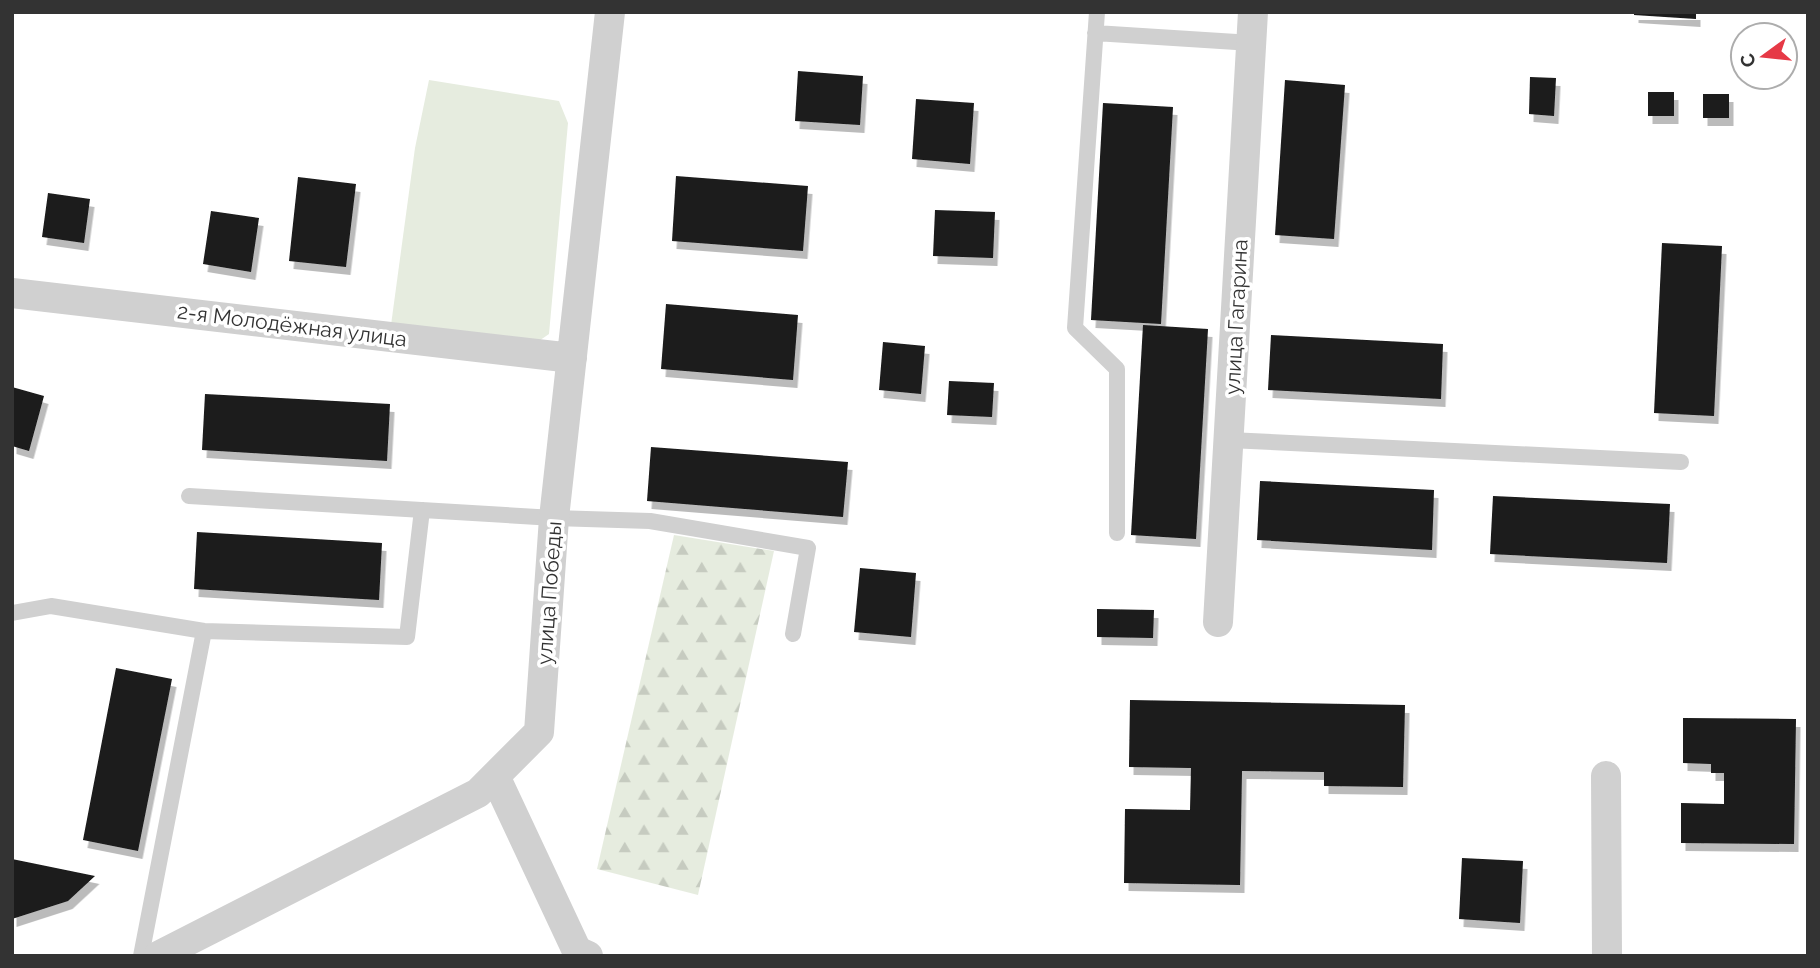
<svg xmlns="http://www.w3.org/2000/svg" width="1820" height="968" font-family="Raleway,sans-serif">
<defs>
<pattern id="forest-firs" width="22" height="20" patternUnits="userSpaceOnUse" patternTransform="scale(1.75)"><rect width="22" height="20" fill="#e6ecdf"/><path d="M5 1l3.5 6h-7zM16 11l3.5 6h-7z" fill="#c6cbc0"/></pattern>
<filter id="shadow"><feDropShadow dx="4.5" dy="8" stdDeviation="0" flood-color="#0004"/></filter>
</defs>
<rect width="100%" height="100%" fill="#fff"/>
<path fill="#e6ecdf" d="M429,80L559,101L568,123L549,334L536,343L391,325L415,148Z"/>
<path fill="url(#forest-firs)" d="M674,535L774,551L698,895L597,869Z"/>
<path fill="#1a1a1a" filter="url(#shadow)" d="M1634,12H1696V19L1634,15Z
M798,71L863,76L860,125L795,121Z
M1530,77L1556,78L1554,116L1529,114Z
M1285,80L1345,85L1334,239L1275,235Z
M1648,92H1674V116H1648Z
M1703,94H1729V118H1703Z
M916,99L974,103L970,164L912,159Z
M1103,103L1173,107L1161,324L1091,320Z
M676,176L808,186L803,251L672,241Z
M298,177L356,184L346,267L289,261Z
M48,193L90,199L84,243L42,237Z
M935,210L995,212L993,258L933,256Z
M211,211L259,218L251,272L203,264Z
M1662,243L1722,246L1714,416L1654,413Z
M666,304L798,315L793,380L661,369Z
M1143,325L1208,329L1196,539L1131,535Z
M1271,335L1443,344L1441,399L1268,390Z
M883,342L925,346L921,394L879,390Z
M949,381L994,383L992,417L947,415Z
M12,387L44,396L29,451L12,446Z
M205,394L390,404L387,461L202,450Z
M651,447L848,462L843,517L647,501Z
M1260,481L1434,490L1432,550L1257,540Z
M1493,496L1670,504L1667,563L1490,554Z
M197,532L382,543L379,600L194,589Z
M860,568L916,573L911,637L854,632Z
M1097,609L1154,610L1153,638L1097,637Z
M116,668L172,679L138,851L83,840Z
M1130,700L1405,705L1403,787L1324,786V772L1242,771L1240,885L1124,883L1125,809L1190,810L1191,768L1129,767Z
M1683,718L1796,719L1794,844L1681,843V803L1724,804V773H1711V764L1683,763Z
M1462,858L1523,861L1520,923L1459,919Z
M12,859L95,876L68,901L12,919Z"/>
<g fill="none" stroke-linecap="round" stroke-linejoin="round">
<path stroke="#d0d0d0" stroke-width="16" d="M1097,12L1075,328L1117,369V533
M1095,33L1252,43
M1229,440L1681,462
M189,496L554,518L650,521L808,548L793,634
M12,613L51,606L204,631L407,637L422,510
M141,956L204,631"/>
<path stroke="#d0d0d0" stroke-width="30" d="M12,293L572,358
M1218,622L1253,12
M495,776L577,951L588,956
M1606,776L1607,956
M158,956L478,793L539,732L554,518L610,12"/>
</g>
<g text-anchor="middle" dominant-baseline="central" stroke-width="7" stroke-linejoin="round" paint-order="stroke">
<g font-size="21" fill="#333" stroke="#fff">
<text transform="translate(1236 317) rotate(-87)">улица Гагарина</text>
<text transform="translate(292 325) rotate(7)">2-я Молодёжная улица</text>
<text transform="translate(549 593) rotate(-86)">улица Победы</text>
</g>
</g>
<rect width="1820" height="968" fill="none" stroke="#333333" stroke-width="28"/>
<g transform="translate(1764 56) rotate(255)"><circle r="33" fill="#ffffff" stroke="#adadad" stroke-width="2"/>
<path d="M0-5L12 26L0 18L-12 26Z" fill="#e63946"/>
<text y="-10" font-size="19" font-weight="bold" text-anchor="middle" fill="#333333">С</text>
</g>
</svg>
